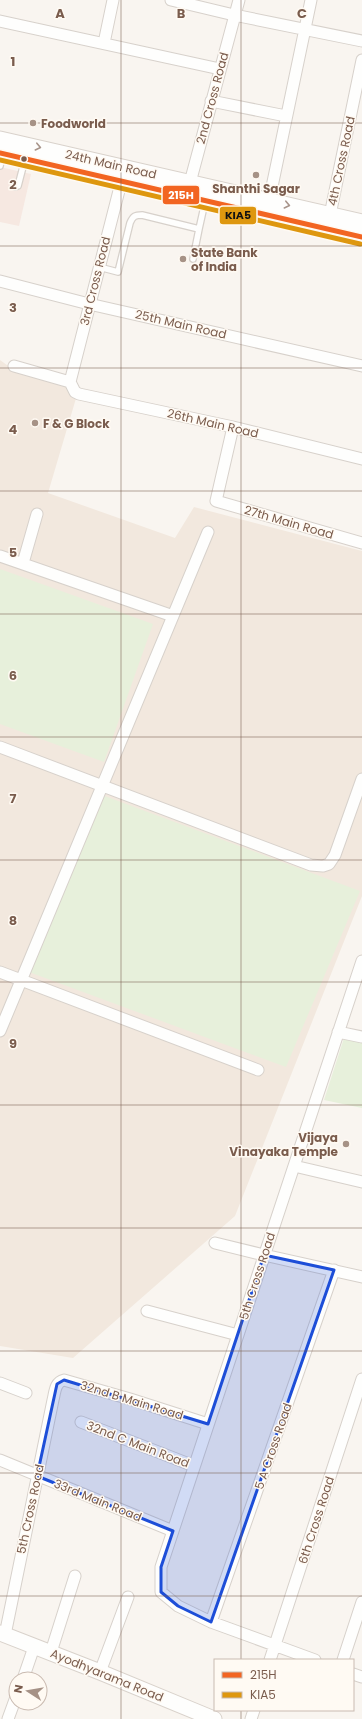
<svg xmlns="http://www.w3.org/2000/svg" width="362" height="1719" font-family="Poppins,sans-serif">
<rect width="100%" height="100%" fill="#f9f5f0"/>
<path fill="#f2e8de" d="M0,360L15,371L69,387L77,395L48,493L175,538L194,507L362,551V896L235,1216L73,1358L0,1346Z"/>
<path fill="#f6e8e1" d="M0,167L31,174L19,226L0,222Z"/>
<path fill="#e7f0db" d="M0,569L153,624L104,762L0,724Z
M102,795L360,891L286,1067L29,972Z
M344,1038L362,1042V1108L324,1100Z"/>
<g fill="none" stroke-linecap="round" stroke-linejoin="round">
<g stroke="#d7d1cb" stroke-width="8">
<path id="lane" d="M0,166L2,155
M15,187L18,186L25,159
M193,259L199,229
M99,267L118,272L130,223C133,216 135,215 142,215L199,229L205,202"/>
</g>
<g stroke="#d7d1cb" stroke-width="13">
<path id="street" d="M171,0L234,15L362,41
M0,21L220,69
M104,43L113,0
M211,101L286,116
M188,190L239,0
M269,201L311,0
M330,215L362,60
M0,281L89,304L362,366
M14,366L70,382
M70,382L75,392L79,394L233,427L362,459
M70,382L123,175
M233,427L216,501L362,543
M0,556L173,616
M23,563L37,514
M0,747L311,865L323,866L329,864L335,855L362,779
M0,972L258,1070
M0,1031L208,532
M338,1032L362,1037
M294,1166L362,1182
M215,1243L264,1255L362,1277
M147,1311L238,1335
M0,1383L26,1393
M81,1422L194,1466
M0,1460L173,1531
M211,1622L334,1270
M5,1635L53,1400C55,1392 55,1382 64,1380L130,1399L208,1424
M51,1652L75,1576
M270,1660L362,1379
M315,1660L211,1622L178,1606L161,1592V1567L362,961
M343,1660L362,1602
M100,1672L128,1597
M353,1674L362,1677
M23,1679L34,1647
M8,1719L16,1697
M251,1719L254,1710"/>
</g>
<g stroke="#d9d2cb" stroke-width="17">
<path id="secondary" d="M0,139L362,222
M0,153L362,237
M0,1633L100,1672L214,1719"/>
</g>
<use href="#lane" stroke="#fefefd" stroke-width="5.5"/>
<use href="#street" stroke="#fefefd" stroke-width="11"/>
<use href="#secondary" stroke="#fefefd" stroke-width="15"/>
<g stroke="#fffaf3" stroke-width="8">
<path id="bus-1" d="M0,153L362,237"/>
</g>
<g stroke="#fffaf3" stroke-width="8">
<path id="bus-2" d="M0,160L360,244"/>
</g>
<use href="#bus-1" stroke="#f26522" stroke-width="5"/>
<use href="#bus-2" stroke="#de970f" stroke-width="5"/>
</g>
<defs><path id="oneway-chevron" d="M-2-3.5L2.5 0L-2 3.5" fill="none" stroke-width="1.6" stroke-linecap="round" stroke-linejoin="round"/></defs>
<g stroke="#a8958b">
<use href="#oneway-chevron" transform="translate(38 147) rotate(13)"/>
<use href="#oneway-chevron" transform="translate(287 205) rotate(13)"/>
</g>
<path fill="#1d4ed8" fill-opacity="0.2" stroke="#1d4ed8" stroke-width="3" stroke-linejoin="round" d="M264,1255L334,1270L211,1622L178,1606L161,1592V1567L173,1531L37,1476L57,1384L64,1380L208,1424Z"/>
<path fill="none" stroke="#7a5c4d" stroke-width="1" stroke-opacity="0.55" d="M121,0V1719M241,0V1660M0,123H362M0,246H362M0,368H362M0,491H362M0,614H362M0,737H362M0,860H362M0,982H362M0,1105H362M0,1228H362M0,1351H362M0,1473H362M0,1596H362M241,1710V1719"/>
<g fill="#a69286" stroke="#fffaf3" stroke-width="1.5">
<circle cx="33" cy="123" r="4"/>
<circle cx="256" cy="175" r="4"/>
<circle cx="183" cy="259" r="4"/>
<circle cx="35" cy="423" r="4"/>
<circle cx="346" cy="1144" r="4"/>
</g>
<circle fill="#7a5c4d" stroke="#fffaf3" stroke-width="1.5" cx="24" cy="159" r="3.5"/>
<g text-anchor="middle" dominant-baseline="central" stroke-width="3" stroke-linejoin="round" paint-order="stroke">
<g font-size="12" fill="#7a5c4d" stroke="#fffaf3">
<text transform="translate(212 98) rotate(-75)">2nd Cross Road</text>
<text transform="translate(341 161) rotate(-78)">4th Cross Road</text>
<text transform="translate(111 164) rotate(13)">24th Main Road</text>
<text transform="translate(95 281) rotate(-76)">3rd Cross Road</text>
<text transform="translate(181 324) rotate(13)">25th Main Road</text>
<text transform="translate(213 423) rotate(13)">26th Main Road</text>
<text transform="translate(289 522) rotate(16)">27th Main Road</text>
<text transform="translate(257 1276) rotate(-72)">5th Cross Road</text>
<text transform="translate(132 1400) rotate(17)">32nd B Main Road</text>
<text transform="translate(138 1444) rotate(21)">32nd C Main Road</text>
<text transform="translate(273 1446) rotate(-71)">5 A Cross Road</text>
<text transform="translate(98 1500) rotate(22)">33rd Main Road</text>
<text transform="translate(30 1509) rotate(-78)">5th Cross Road</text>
<text transform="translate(316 1520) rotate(-72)">6th Cross Road</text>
<text transform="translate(107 1675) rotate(22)">Ayodhyarama Road</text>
</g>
<g font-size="12" font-weight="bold" fill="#7a5c4d" stroke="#fffaf3" text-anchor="start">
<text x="41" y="123">Foodworld</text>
<text x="256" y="188" text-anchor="middle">Shanthi Sagar</text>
<text x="191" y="252">State Bank<tspan x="191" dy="14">of India</tspan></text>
<text x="43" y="423">F &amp; G Block</text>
<text x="338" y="1137" text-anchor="end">Vijaya<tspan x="338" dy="14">Vinayaka Temple</tspan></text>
</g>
</g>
<g font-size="13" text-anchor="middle" font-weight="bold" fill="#7a5c4d" stroke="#fffaf3" stroke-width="3" stroke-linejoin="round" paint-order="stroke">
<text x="60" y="18">A</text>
<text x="181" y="18">B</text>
<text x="302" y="18">C</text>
<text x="13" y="66">1</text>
<text x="13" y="189">2</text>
<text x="13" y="312">3</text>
<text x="13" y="434">4</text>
<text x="13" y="557">5</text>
<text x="13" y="680">6</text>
<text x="13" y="803">7</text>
<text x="13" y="925">8</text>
<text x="13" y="1048">9</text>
</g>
<g stroke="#fffaf3" stroke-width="1.5">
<rect x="162" y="185" width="38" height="20" rx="4" fill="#f26522"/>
<rect x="219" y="206" width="38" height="19" rx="4" fill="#de970f"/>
</g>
<g font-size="11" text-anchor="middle" font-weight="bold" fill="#fff">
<text x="181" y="199">215H</text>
</g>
<g font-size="11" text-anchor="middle" font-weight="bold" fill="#111">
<text x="238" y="219">KIA5</text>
</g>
<rect x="214" y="1659" width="140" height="52" fill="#fffaf3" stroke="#cabbb1"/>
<rect x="222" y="1672" width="20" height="6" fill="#f26522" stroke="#cabbb1"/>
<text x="250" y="1679" font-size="12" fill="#7a5c4d">215H</text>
<rect x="222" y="1692" width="20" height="6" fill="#de970f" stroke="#cabbb1"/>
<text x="250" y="1699" font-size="12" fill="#7a5c4d">KIA5</text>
<g transform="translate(28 1691) rotate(282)"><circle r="19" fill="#fffaf3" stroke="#cabbb1"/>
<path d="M0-3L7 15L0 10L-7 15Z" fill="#a69286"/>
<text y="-6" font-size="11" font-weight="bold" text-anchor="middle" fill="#7a5c4d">N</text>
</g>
</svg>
